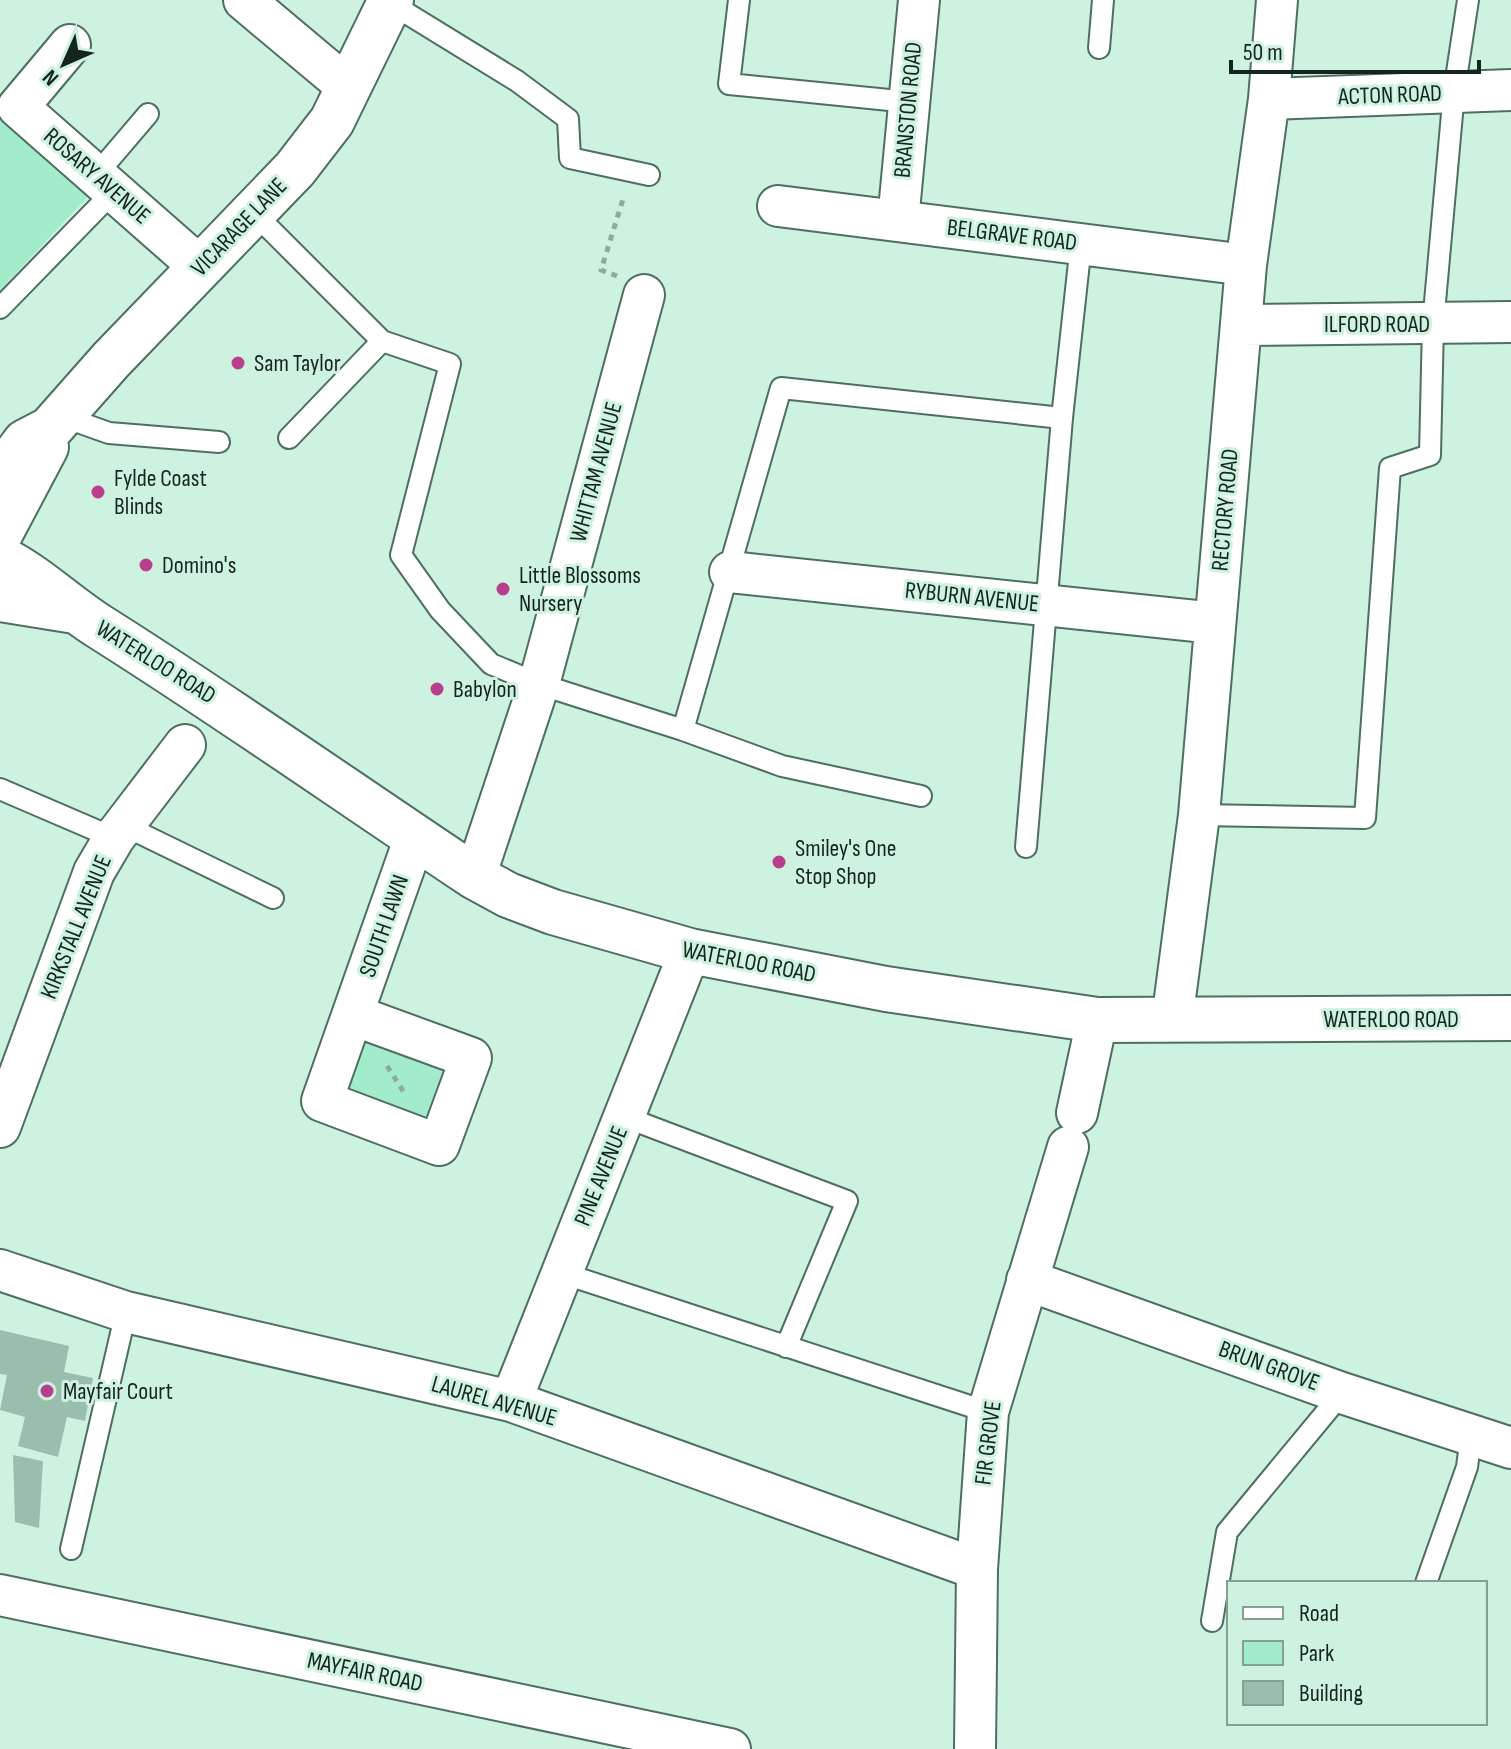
<svg xmlns="http://www.w3.org/2000/svg" width="1511" height="1749" font-family="'Sofia Sans Condensed',sans-serif">
<rect width="100%" height="100%" fill="#cdf2e0"/>
<path fill="#a3eccb" d="M0,112L93,191L0,290Z
M353,1015L471,1058L439,1145L322,1101Z"/>
<path fill="#9abead" d="M0,1330L69,1346L64,1372L93,1378L85,1421L67,1417L58,1457L18,1446L25,1417L0,1410L7,1375L0,1374Z
M13,1455L43,1461L39,1528L15,1522Z"/>
<g fill="none" stroke-linecap="round" stroke-linejoin="round">
<g stroke="#4d6f60" stroke-width="24">
<path id="lane" d="M739,0L729,84L909,102
M390,3L517,81L568,119L570,158L649,175
M1099,48L1103,0
M96,175L148,114
M253,212L382,341L450,364L401,555L440,610L491,664L539,684L683,730L782,766L921,796
M0,308L114,191
M61,416L109,433L219,442
M289,438L382,341
M683,730L781,388L1062,418
M0,789L114,838
M1199,815L1365,818L1390,468L1430,455L1433,324L1454,92L1468,0
M123,825L273,898
M1026,847L1062,418L1081,244
M625,1117L847,1201L786,1347
M562,1273L988,1412
M71,1549L126,1312
M1426,1583L1467,1467L1471,1435
M1212,1621L1227,1532L1342,1393"/>
</g>
<g stroke="#4d6f60" stroke-width="44">
<path id="street" d="M244,0L349,88
M70,45L18,107L200,267
M1269,99L1511,90
M778,206L1246,265
M898,221L919,0
M1243,325L1511,322
M730,572L1215,623
M475,877L539,684L644,295
M353,1015L471,1058L439,1145L322,1101L415,837
M1172,1021L1199,815L1246,265L1269,99L1277,0
M1077,1113L1097,1020
M0,1127L94,872L114,838L185,745
M0,1270L126,1312L511,1401L977,1569
M1027,1280L1342,1393L1511,1448
M511,1401L690,951
M0,1595L730,1749
M975,1749L977,1569L988,1412L1068,1147"/>
</g>
<g stroke="#4d6f60" stroke-width="48">
<path id="secondary" d="M0,476L25,442L50,429L111,360L295,169L332,121L391,0
M0,534L46,447"/>
</g>
<g stroke="#4d6f60" stroke-width="48">
<path id="highway" d="M0,558C37,576 65,605 100,627C227,707 350,794 475,877L508,895L553,912L690,951L886,989L1097,1020L1511,1018
M0,599L75,611"/>
</g>
<path stroke="#8daa9c" stroke-width="5" stroke-dasharray="6 6" stroke-linecap="butt" d="M617,276L601,270L624,196
M387,1066L405,1094"/>
<use href="#lane" stroke="#fff" stroke-width="20"/>
<use href="#street" stroke="#fff" stroke-width="40"/>
<use href="#secondary" stroke="#fff" stroke-width="44"/>
<use href="#highway" stroke="#fff" stroke-width="44"/>
</g>
<g fill="#ba3e8e" stroke="#cdf2e0" stroke-width="3">
<circle cx="238" cy="363" r="8"/>
<circle cx="98" cy="492" r="8"/>
<circle cx="146" cy="565" r="8"/>
<circle cx="503" cy="589" r="8"/>
<circle cx="437" cy="689" r="8"/>
<circle cx="779" cy="862" r="8"/>
<circle cx="47" cy="1391" r="8"/>
</g>
<g text-anchor="middle" dominant-baseline="central" stroke-width="6" stroke-linejoin="round" paint-order="stroke">
<g font-size="24" fill="#16241e" stroke="#cdf2e0">
<text transform="translate(1390 95) rotate(-2)">ACTON ROAD</text>
<text transform="translate(908 110) rotate(-85)">BRANSTON ROAD</text>
<text transform="translate(97 176) rotate(41)">ROSARY AVENUE</text>
<text transform="translate(239 227) rotate(-46)">VICARAGE LANE</text>
<text transform="translate(1012 235) rotate(7)">BELGRAVE ROAD</text>
<text x="1377" y="324">ILFORD ROAD</text>
<text transform="translate(596 472) rotate(-75)">WHITTAM AVENUE</text>
<text transform="translate(1225 510) rotate(-85)">RECTORY ROAD</text>
<text transform="translate(972 597) rotate(6)">RYBURN AVENUE</text>
<text transform="translate(156 662) rotate(32)">WATERLOO ROAD</text>
<text transform="translate(384 926) rotate(-71)">SOUTH LAWN</text>
<text transform="translate(76 927) rotate(-68)">KIRKSTALL AVENUE</text>
<text transform="translate(749 962) rotate(11)">WATERLOO ROAD</text>
<text x="1391" y="1019">WATERLOO ROAD</text>
<text transform="translate(601 1176) rotate(-68)">PINE AVENUE</text>
<text transform="translate(1269 1366) rotate(20)">BRUN GROVE</text>
<text transform="translate(494 1401) rotate(16)">LAUREL AVENUE</text>
<text transform="translate(988 1443) rotate(-83)">FIR GROVE</text>
<text transform="translate(365 1672) rotate(12)">MAYFAIR ROAD</text>
</g>
<g font-size="24" fill="#16241e" stroke="#cdf2e0" text-anchor="start">
<text x="254" y="363">Sam Taylor</text>
<text x="114" y="478">Fylde Coast<tspan x="114" dy="28">Blinds</tspan></text>
<text x="162" y="565">Domino's</text>
<text x="519" y="575">Little Blossoms<tspan x="519" dy="28">Nursery</tspan></text>
<text x="453" y="689">Babylon</text>
<text x="795" y="848">Smiley's One<tspan x="795" dy="28">Stop Shop</tspan></text>
<text x="63" y="1391">Mayfair Court</text>
</g>
</g>
<rect x="1227" y="1581" width="260" height="144" fill="#cdf2e0" stroke="#84a092" stroke-width="2"/>
<rect x="1243" y="1607" width="40" height="12" fill="#ffffff" stroke="#84a092" stroke-width="2"/>
<text x="1299" y="1621" font-size="24" fill="#16241e">Road</text>
<rect x="1243" y="1641" width="40" height="24" fill="#a3eccb" stroke="#84a092" stroke-width="2"/>
<text x="1299" y="1661" font-size="24" fill="#16241e">Park</text>
<rect x="1243" y="1681" width="40" height="24" fill="#9abead" stroke="#84a092" stroke-width="2"/>
<text x="1299" y="1701" font-size="24" fill="#16241e">Building</text>
<g transform="translate(64 64) rotate(225)" stroke="#cdf2e0" stroke-width="6" paint-order="stroke">
<path d="M0-6L14 30L0 20L-14 30Z" fill="#16241e"/>
<text y="-12" font-size="22" font-weight="bold" text-anchor="middle" fill="#16241e">N</text>
</g>
<path d="M1231 60v12h248v-12" fill="none" stroke="#16241e" stroke-width="4"/>
<text x="1243" y="60" font-size="24" fill="#16241e" stroke="#cdf2e0" stroke-width="6" paint-order="stroke">50 m</text>
</svg>
